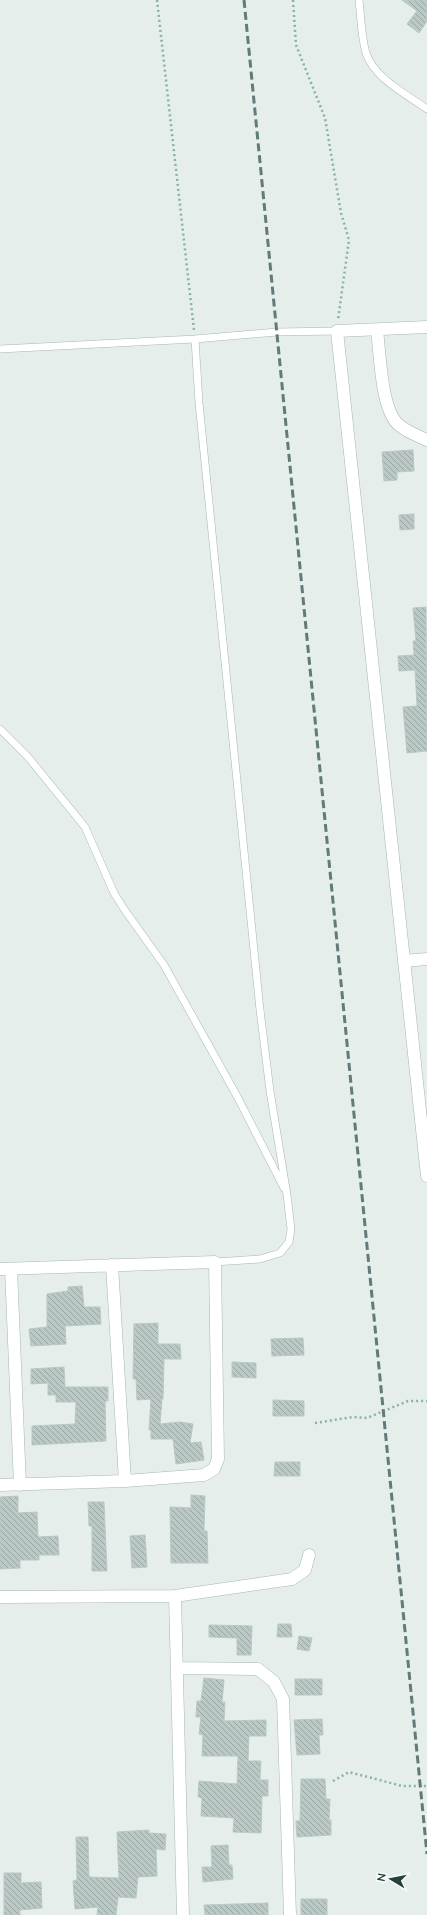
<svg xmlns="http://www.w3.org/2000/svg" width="427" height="1915" font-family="'Nunito Sans',sans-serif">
<defs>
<pattern id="building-back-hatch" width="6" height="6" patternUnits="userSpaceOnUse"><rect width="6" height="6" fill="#bbc9c6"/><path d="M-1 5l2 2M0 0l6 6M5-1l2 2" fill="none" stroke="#98a5a2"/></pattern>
</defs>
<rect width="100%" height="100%" fill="#e6eeec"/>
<path fill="url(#building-back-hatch)" stroke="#b9c8c5" d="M402,0H427V21L419,33L407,24L417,11Z
M413,450L414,471L397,472V480L384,481L382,452Z
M414,514V529L400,530L399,515Z
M426,607L427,751L407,753L403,707L417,706L415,670L399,671L398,656L414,655L413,641H416L413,608Z
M82,1286L84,1307H100L101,1324L65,1326L66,1344L31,1346L29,1329L47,1327V1294L68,1291V1287Z
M158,1323V1344H180L181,1359H164L163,1399H162L160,1424L180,1422L193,1424L190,1443L201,1442L204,1460L176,1464L173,1439H151V1430H149L151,1399L137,1400L136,1379H133L134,1324Z
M303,1338L304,1355L272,1356L271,1339Z
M232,1362L256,1363V1378L232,1377Z
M64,1367L65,1387H108V1401H105L106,1441L32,1445V1426L75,1424L76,1402H56V1395H48V1383L31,1384V1369Z
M273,1400L304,1401V1416H273Z
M275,1462H300V1476H274Z
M191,1495L205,1496L204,1531H207L208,1563H171L170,1507L191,1508Z
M18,1496V1513L37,1512L38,1537L58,1536L59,1555H39V1560H20V1568L0,1569V1497Z
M88,1502H104L107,1571H92V1526H89Z
M145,1535L147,1567L132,1568L130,1536Z
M278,1624H291L292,1637H277Z
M209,1625L252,1626L251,1655H237V1638L209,1637Z
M299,1636L312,1638L309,1651L297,1649Z
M204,1678L224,1680L222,1702H225L224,1721L266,1720V1736H249L248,1761H261L260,1780H268V1796H262L261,1833L233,1832L234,1818L201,1816L202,1798L198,1797L199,1781L237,1784L238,1756H202L203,1735L199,1734L201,1717H196L197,1701H201Z
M295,1679H322V1695H295Z
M322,1719L323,1735H319L320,1754L297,1755L294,1720Z
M301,1779H325L326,1799H330L329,1820H331V1835L297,1837L296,1821H300Z
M149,1830V1833L166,1834L165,1850L156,1849L157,1876L138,1877L136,1898L118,1897L116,1915H97L98,1907L75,1909L73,1881L77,1880L76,1837H88L89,1877L119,1878L117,1832Z
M228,1845L229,1865H232L233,1879L203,1882L202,1867H212L211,1846Z
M4,1873H21V1883L41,1882L42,1908L20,1910V1915H4Z
M301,1899H327V1915H301Z
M268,1903V1915H205L204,1905Z"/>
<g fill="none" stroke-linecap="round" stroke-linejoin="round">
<g stroke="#a8b6b4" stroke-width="8">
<path id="lane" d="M359,0C361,17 361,36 366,53C374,78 406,94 427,109
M195,339L199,403L260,1010L270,1091L287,1195L291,1229L289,1242L280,1253L260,1259L215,1262
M0,349L195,339L277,332L337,331
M0,729L28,757L85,827L114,893L124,909L164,965L238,1098L284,1188"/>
</g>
<g stroke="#a8b6b4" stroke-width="13">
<path id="street" d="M427,327L337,331L427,1176
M377,330C380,353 381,411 399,425C407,432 418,436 427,440
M404,961L427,959
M0,1269L215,1262L218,1459L214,1469L204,1475L125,1481
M11,1269L20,1485
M0,1485L125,1481L112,1265
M175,1596L292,1579L305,1570L309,1555
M0,1597L175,1596L183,1915
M178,1668L258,1669L274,1682L283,1699L290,1915"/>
</g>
<path stroke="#88b0ac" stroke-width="2.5" stroke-dasharray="2 3" stroke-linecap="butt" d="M157,0L194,330
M293,0L296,45L325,118L341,213L349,240L338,320
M315,1423L353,1417L367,1418L408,1401H427
M333,1781L349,1772L402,1786H427"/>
<use href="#lane" stroke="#fff" stroke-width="7"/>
<use href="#street" stroke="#fff" stroke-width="12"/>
<path stroke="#607b79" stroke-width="3" stroke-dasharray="8 4" stroke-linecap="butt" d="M244,0L427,1854"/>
</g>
<g transform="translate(391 1879) rotate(280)" stroke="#f7fbf9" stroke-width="3" paint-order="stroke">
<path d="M0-3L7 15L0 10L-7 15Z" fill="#25403e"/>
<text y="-6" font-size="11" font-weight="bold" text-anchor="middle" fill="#25403e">N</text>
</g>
</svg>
